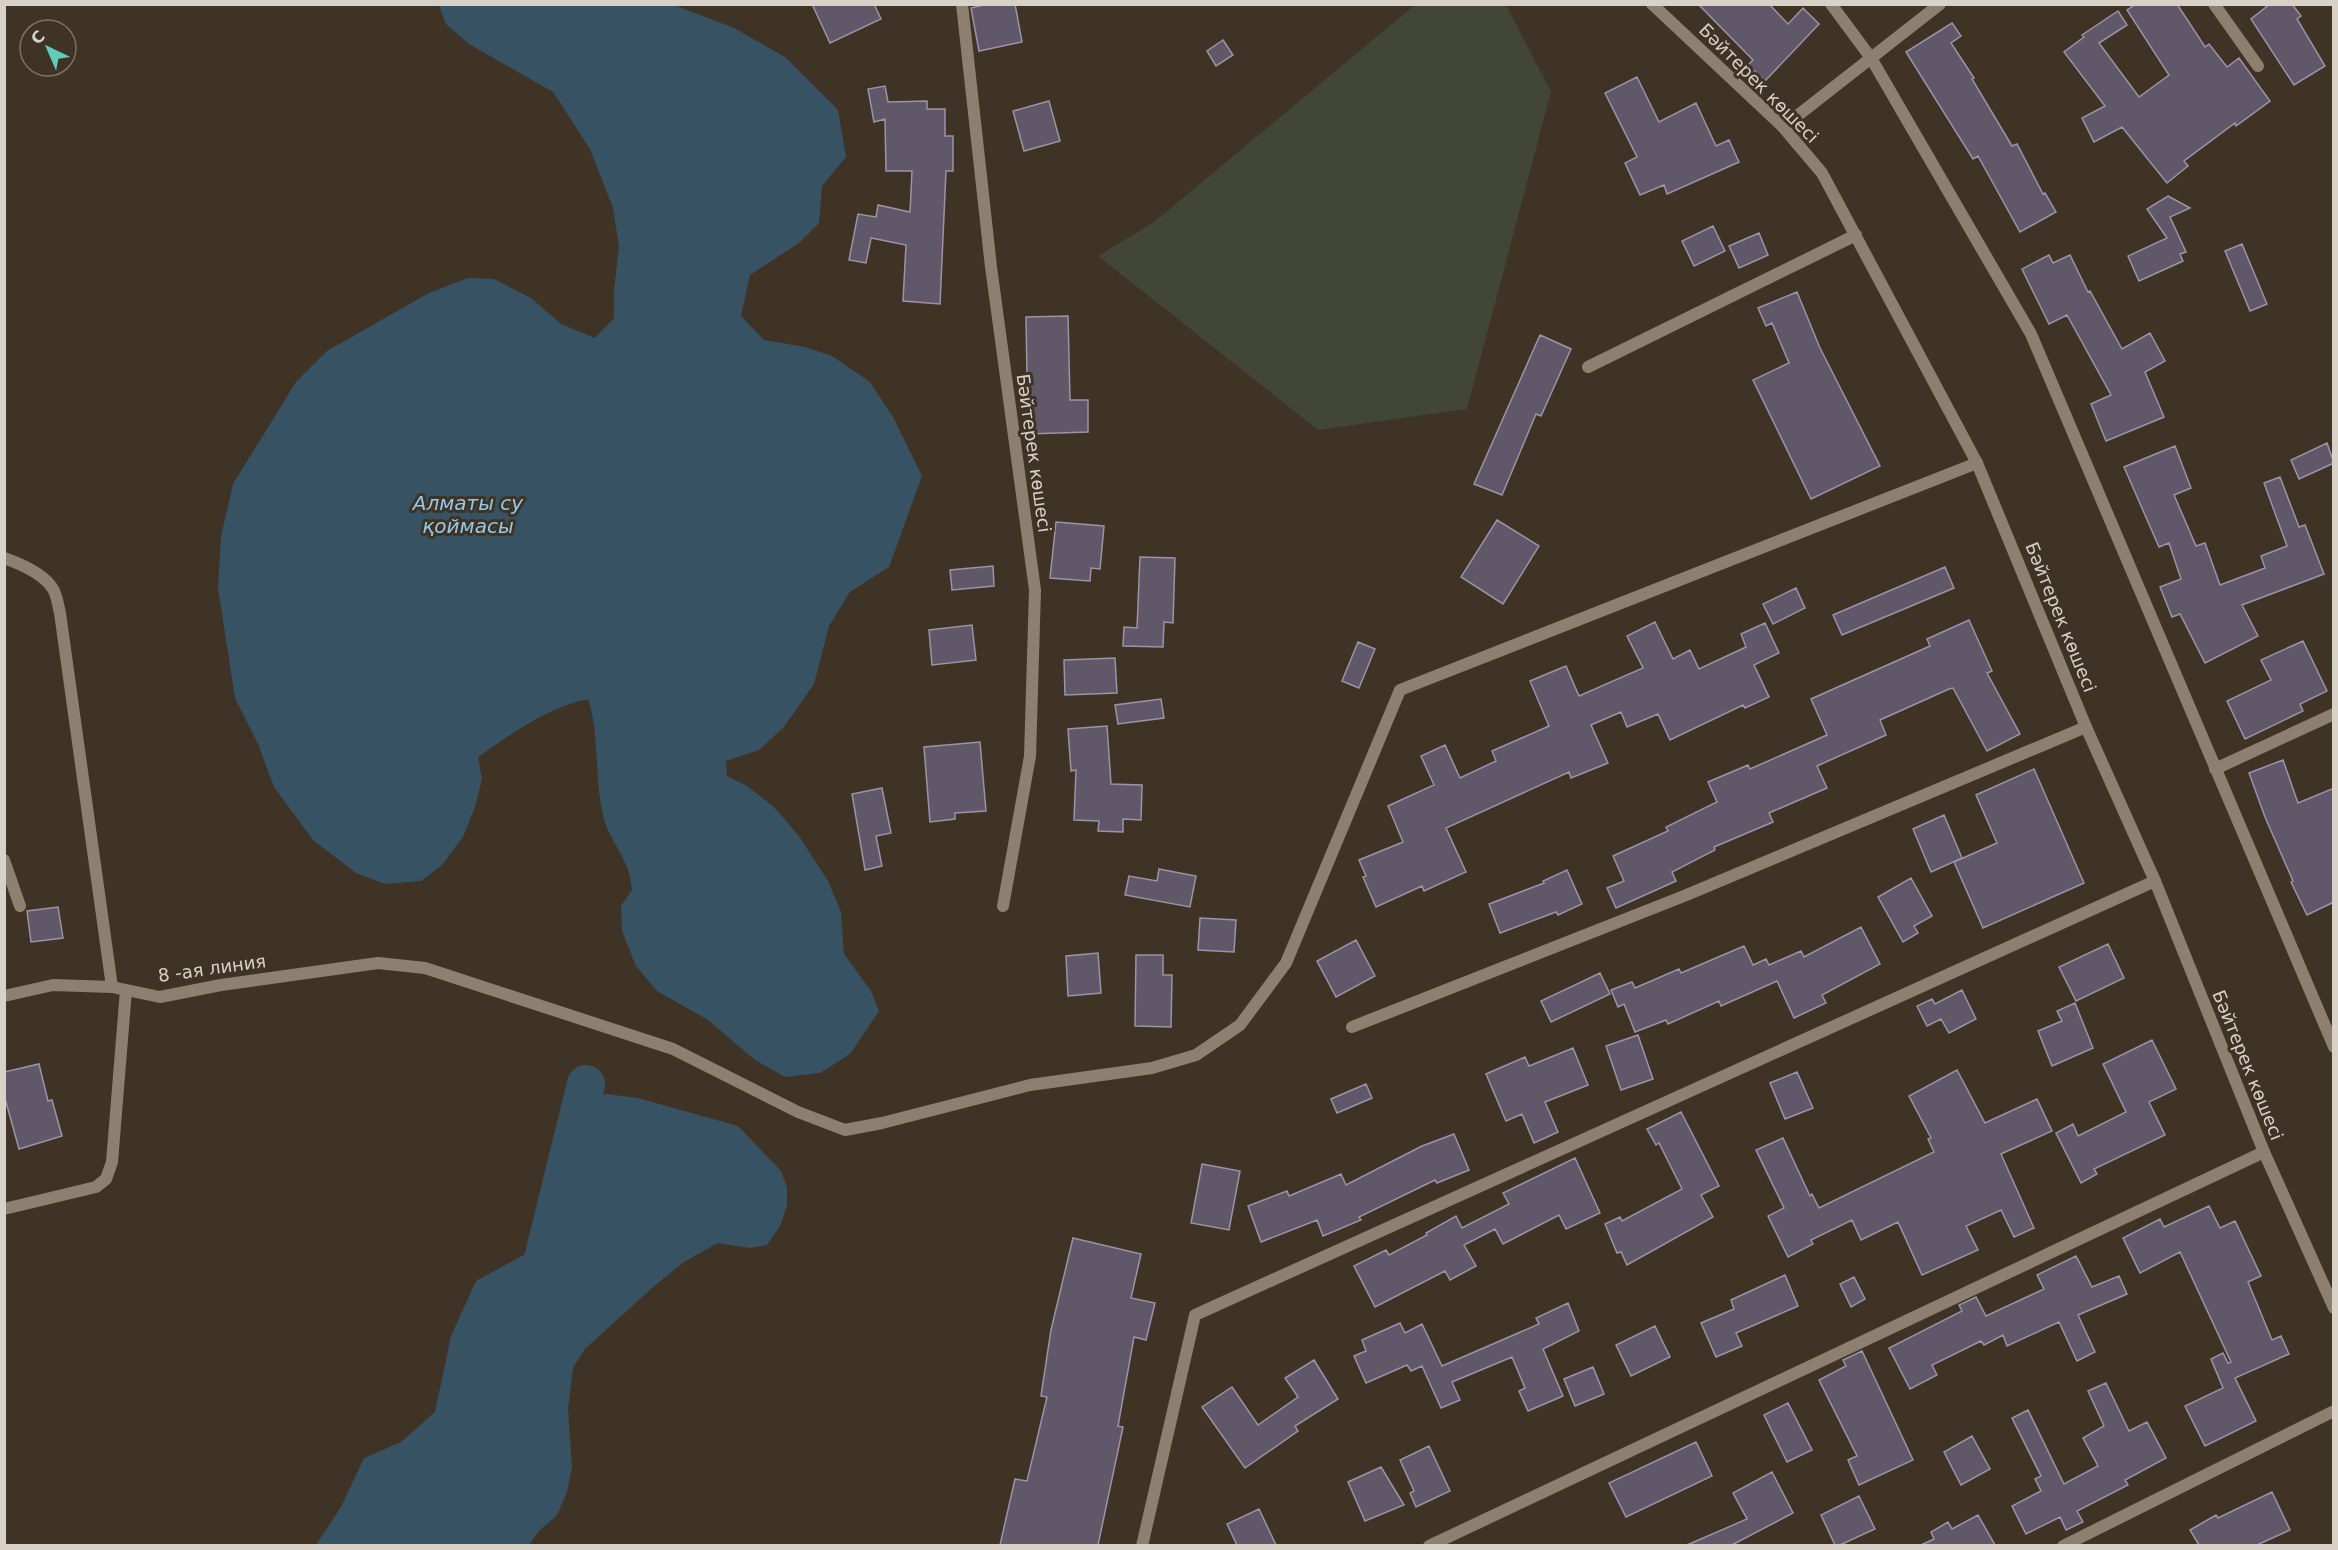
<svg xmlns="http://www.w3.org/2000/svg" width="2338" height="1550" font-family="'DejaVu Sans',sans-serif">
<rect width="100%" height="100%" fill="#3f3325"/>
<path fill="#414636" d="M1416,4L1506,5L1551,92L1467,409L1318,430L1098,256L1154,222Z"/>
<path fill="#375363" d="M439,5H674L734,28L785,57L838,110L846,157L822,186L819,223L799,243L750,275L741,316L764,340L805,347L832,356L870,382L893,417L922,476L889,567L850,592L829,626L814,684L784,727L759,750L726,761L727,776L747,786L774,807L799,836L828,881L841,912L844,954L871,991L879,1011L850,1054L820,1073L785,1077L755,1060L708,1020L657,991L636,966L622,931L621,906L632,890C631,883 630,874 627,867C621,852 610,838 605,822C593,782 601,738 588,699C546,708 513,733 478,757L482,779L475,807L463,837L442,865L421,881L385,884L356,873L313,840L274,787L258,744L235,698L218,588L221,536L233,484L296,382L327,351L429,293L468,278L494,279L531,298L561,324L595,338L614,318V290L619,247L613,208L590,149L553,92L469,44L446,24Z
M606,1094L638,1098L738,1126L781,1171L787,1187V1206L780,1226L767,1245L750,1248L718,1243L684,1262L652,1288L585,1349L573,1368L568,1409L572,1467L567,1492L557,1515L539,1531L529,1545H316L341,1507L364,1458L401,1442L435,1412L451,1336L476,1281L549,1241L571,1201L558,1154L581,1101Z"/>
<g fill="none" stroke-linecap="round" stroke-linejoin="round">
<path stroke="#375363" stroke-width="38" d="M535,1291L586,1084"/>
</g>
<path fill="#605869" stroke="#9c93a7" stroke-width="1.5" d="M812,4H874L881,19L830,43Z
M987,4H1015L1022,42L979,51L971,8Z
M1698,4H1769L1788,24L1803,8L1819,24L1765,81L1748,65L1753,60Z
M2136,4H2177L2205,47L2209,44L2227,67L2239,58L2270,101L2236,126L2235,123L2184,161L2188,166L2167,183L2122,127L2094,142L2082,118L2105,106L2064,52L2084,37L2082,35L2118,11L2127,25L2099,43L2139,97L2169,75L2127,10Z
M2270,4H2292L2301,16L2297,19L2325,66L2294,85L2251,19Z
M1952,23L1961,36L1951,43L1974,78L1972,79L2012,146L2017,144L2043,194L2045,193L2056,212L2020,232L1978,156L1973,159L1906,52Z
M1223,40L1233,55L1216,66L1207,51Z
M1637,77L1659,122L1696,103L1716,146L1729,140L1739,162L1667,194L1664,185L1640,195L1625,163L1637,157L1605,93Z
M885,86L888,102L927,101V109H945V136H953V171H946L940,304L903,301L906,245L871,238L866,263L849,260L858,214L876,217L878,205L910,212L912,171H886L885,119L874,122L868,89Z
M1049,101L1060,141L1024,151L1013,111Z
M2168,196L2190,208L2170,217L2186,252L2180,254L2183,261L2139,281L2128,256L2167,238L2147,209Z
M1713,226L1725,251L1694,266L1682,241Z
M1759,233L1768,255L1739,268L1729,246Z
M2242,244L2267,304L2250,311L2225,251Z
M2049,255L2053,263L2070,255L2088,292L2090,291L2122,349L2150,333L2165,361L2145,372L2164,417L2106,441L2091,404L2111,395L2067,315L2049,324L2022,269Z
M1797,292L1820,348L1880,466L1811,499L1753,380L1789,363L1772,323L1766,326L1758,308Z
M1068,316L1070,400H1088V432L1028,434L1026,317Z
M1540,335L1571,349L1541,416L1536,414L1502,495L1474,484Z
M2327,443L2334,463L2299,479L2291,460Z
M2175,446L2191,488L2174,495L2196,546L2205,543L2220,585L2265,568L2261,556L2287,546L2264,483L2280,477L2299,527L2305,525L2324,574L2242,605L2258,636L2205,663L2180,614L2172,617L2160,587L2181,579L2169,543L2159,547L2124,467Z
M1497,520L1539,546L1503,604L1461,577Z
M1056,522L1104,526L1100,569L1091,568L1090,581L1050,578Z
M1140,557L1175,558L1173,623L1164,622L1163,647L1123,646L1124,627L1137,628Z
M993,566L994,586L952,590L950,570Z
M1945,567L1954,588L1842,635L1833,615Z
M1796,588L1805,608L1773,624L1763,604Z
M1969,620L1992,671L1987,673L2020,734L1987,751L1953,688L1949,689L1880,720L1886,735L1817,766L1827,788L1769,813L1773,822L1714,847L1715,850L1672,872L1676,881L1616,908L1607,888L1624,881L1613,856L1668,831L1666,827L1717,802L1708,782L1748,765L1750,769L1827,735L1811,699L1930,646L1927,639Z
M1655,622L1673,659L1690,650L1699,669L1746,647L1741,634L1765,623L1779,653L1754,665L1769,697L1745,708L1743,705L1670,740L1658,714L1627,727L1621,712L1591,725L1608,763L1571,778L1569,772L1446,828L1466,872L1424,891L1422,886L1376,907L1363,877L1366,876L1359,860L1403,842L1388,806L1434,785L1421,756L1445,745L1460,778L1496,761L1492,751L1549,726L1530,681L1566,666L1579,696L1643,668L1627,636Z
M972,625L976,660L932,665L929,630Z
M2303,641L2327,691L2300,704L2303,711L2245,739L2227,701L2271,680L2261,660Z
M1358,642L1375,649L1359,688L1342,681Z
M1115,658L1117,693L1065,695L1064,660Z
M1161,699L1164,718L1118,724L1115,705Z
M1107,726L1111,784L1142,785L1141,820L1123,819V832L1098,831L1099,821L1074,820L1076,770L1071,771L1068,729Z
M980,742L986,811L955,813V819L930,822L924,747Z
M2283,760L2298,803L2334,788V902L2307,915L2291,882L2293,881L2265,817L2249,773Z
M2034,769L2084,883L1983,928L1954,862L1997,843L1976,795Z
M882,788L891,833L876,836L882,866L865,870L852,794Z
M1944,815L1962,858L1931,872L1913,829Z
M1159,869L1196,876L1190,907L1125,895L1129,876L1157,881Z
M1567,870L1582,904L1558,915L1556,912L1500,933L1489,904L1544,883L1543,881Z
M1911,878L1932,916L1914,926L1918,933L1903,942L1878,897Z
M58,907L63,938L31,942L27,911Z
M1200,918L1236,920L1234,952L1198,950Z
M1861,927L1880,964L1822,995L1826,1003L1794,1018L1777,981L1721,1006L1719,1001L1668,1024L1666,1020L1635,1032L1624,1004L1618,1007L1611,990L1632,982L1635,988L1679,969L1681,973L1744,946L1753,965L1766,959L1769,965L1801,951L1804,957Z
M1356,940L1375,976L1336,997L1317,961Z
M2108,944L2124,978L2076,1001L2059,967Z
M1098,953L1101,993L1068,996L1066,956Z
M1136,955H1163V975H1172L1171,1027L1135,1026Z
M1600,973L1610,994L1551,1022L1541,1001Z
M1962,990L1976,1019L1949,1033L1941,1019L1927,1026L1917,1006L1932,999L1935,1004Z
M2075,1003L2093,1048L2052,1066L2038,1031L2062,1021L2057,1011Z
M1638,1035L1653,1079L1621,1090L1606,1046Z
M2152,1040L2176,1089L2149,1102L2165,1135L2094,1169L2097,1174L2081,1183L2056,1133L2073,1124L2078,1136L2126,1112L2103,1064Z
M1573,1048L1588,1085L1545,1102L1558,1132L1534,1143L1522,1114L1506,1121L1486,1074L1525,1057L1529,1066Z
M39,1064L48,1101L52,1100L62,1136L19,1149L4,1095V1072Z
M1957,1070L1985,1123L2037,1099L2052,1131L2001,1154L2034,1228L2014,1237L2001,1210L1966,1226L1978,1250L1922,1275L1898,1222L1861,1240L1852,1220L1811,1240L1813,1244L1788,1257L1768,1216L1784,1208L1756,1150L1783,1138L1810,1196L1812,1194L1819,1208L1934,1152L1928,1139L1931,1138L1909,1096Z
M1797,1072L1813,1108L1785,1119L1770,1083Z
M1366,1084L1372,1098L1337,1113L1331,1099Z
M1681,1112L1719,1186L1701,1195L1713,1217L1627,1265L1621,1252L1617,1253L1605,1224L1620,1217L1622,1221L1682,1189L1659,1143L1656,1145L1647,1129Z
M1454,1134L1469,1170L1437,1183L1435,1180L1359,1217L1361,1220L1323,1236L1317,1220L1261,1242L1248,1206L1287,1191L1289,1196L1341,1174L1346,1185L1422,1146Z
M1575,1158L1600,1213L1566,1229L1559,1215L1503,1244L1495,1229L1464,1245L1476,1266L1450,1280L1445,1271L1375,1307L1354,1266L1386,1250L1389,1255L1427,1235L1426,1233L1456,1216L1462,1228L1509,1204L1503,1193Z
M1202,1164L1240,1171L1229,1230L1191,1223Z
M2209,1206L2220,1228L2235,1221L2261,1276L2248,1282L2272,1340L2281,1336L2289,1354L2235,1378L2256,1421L2205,1446L2185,1406L2223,1388L2211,1359L2223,1353L2228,1363L2231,1362L2180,1252L2140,1273L2123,1238L2160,1219L2164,1227Z
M1073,1238L1141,1254L1131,1298L1155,1303L1146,1340L1134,1337L1118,1426L1123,1427L1098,1545H1000L1015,1479L1027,1481L1047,1397L1041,1396L1051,1330Z
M2076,1256L2092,1287L2119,1276L2127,1294L2078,1315L2095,1352L2077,1361L2059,1322L2007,1346L2003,1335L1984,1345L1981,1341L1932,1365L1937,1375L1910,1389L1889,1348L1962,1311L1959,1305L1976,1297L1986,1316L2044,1289L2037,1275Z
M1785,1275L1798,1306L1736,1333L1742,1346L1716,1357L1701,1323L1734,1309L1731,1300Z
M1854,1277L1865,1299L1851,1307L1840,1284Z
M1568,1303L1579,1331L1543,1349L1563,1396L1528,1411L1519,1391L1525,1388L1512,1357L1452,1382L1460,1400L1441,1408L1422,1366L1411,1371L1407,1365L1366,1383L1354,1356L1366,1351L1362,1340L1400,1323L1405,1333L1422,1324L1442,1366L1539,1324L1536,1318Z
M1655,1326L1670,1357L1631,1376L1616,1345Z
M1862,1351L1913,1460L1859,1485L1848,1460L1857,1456L1819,1380L1846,1366L1843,1360Z
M1314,1360L1338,1399L1295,1426L1298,1431L1245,1468L1202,1407L1232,1387L1258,1425L1298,1397L1285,1378Z
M1593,1367L1604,1394L1575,1406L1564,1379Z
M2106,1383L2129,1431L2147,1422L2166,1458L2125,1480L2128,1485L2077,1511L2083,1522L2066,1530L2060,1517L2026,1534L2012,1506L2041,1491L2035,1479L2041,1476L2012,1418L2028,1410L2064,1484L2098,1466L2083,1438L2104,1426L2088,1391Z
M1788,1403L1812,1450L1787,1462L1764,1415Z
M1972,1436L1990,1469L1961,1485L1944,1452Z
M1696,1442L1712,1476L1626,1517L1609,1483Z
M1429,1446L1450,1491L1416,1507L1410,1493L1414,1491L1400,1460Z
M1381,1467L1404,1505L1365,1521L1348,1482Z
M1772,1472L1793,1513L1732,1545H1687L1747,1519L1733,1493Z
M2272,1492L2290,1530L2257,1545H2199L2190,1530L2216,1515L2218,1518Z
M1859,1496L1875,1529L1840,1545H1835L1821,1515Z
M1259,1509L1276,1545H1237L1227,1524Z
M1978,1515L1995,1545H1921L1934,1539L1931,1532L1948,1522L1952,1529Z"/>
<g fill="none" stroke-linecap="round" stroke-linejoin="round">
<path stroke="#8e8070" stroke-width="12" d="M962,4L991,267L1035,590L1030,756L1003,906
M1831,4L1871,58L2031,334L2334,1047
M2214,4L2258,66
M1783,127L1940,4
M1588,367L1856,235
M4,558C21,564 44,574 53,589C57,595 58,606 60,613L112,987
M2215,769L2334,714
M4,860L20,906
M4,996L53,985L112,987L160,997L221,985L378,963L425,968L673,1049L798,1112L845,1130L882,1123L1030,1085L1152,1068L1196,1055L1240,1025L1286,963L1400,690L1977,463
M1352,1027L1684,896L2086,727
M4,1209L96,1187L106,1179L112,1162L126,990
M1142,1546L1195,1315L2155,881
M1429,1546L2264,1152
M2063,1546L2334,1411"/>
<path stroke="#8e8070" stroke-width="12" d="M1652,4L1783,127L1822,173L1977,463L2086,727L2155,881L2264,1152L2334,1308"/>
</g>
<g text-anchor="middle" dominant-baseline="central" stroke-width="6" stroke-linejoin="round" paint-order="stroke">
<g font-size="18" fill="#d8d1c8" stroke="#3f3325">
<text transform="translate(1759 83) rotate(45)">Бәйтерек көшесі</text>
<text transform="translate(1034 453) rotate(82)">Бәйтерек көшесі</text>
<text transform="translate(2061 617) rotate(68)">Бәйтерек көшесі</text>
<text transform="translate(212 968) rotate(-8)">8 -ая линия</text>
<text transform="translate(2248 1065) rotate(68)">Бәйтерек көшесі</text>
</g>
<g font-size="20" font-style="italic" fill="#92c9e9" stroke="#3f3325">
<text x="468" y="503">Алматы су<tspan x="468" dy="23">қоймасы</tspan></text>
</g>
</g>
<rect width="2338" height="1550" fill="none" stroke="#d8d1c8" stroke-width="12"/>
<g transform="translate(48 48) rotate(316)"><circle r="28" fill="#3f3325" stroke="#7c7266" stroke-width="1.5"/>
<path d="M0-4.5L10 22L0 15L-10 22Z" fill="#5eceb8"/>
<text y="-9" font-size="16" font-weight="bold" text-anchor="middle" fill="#d8d1c8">С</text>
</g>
</svg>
